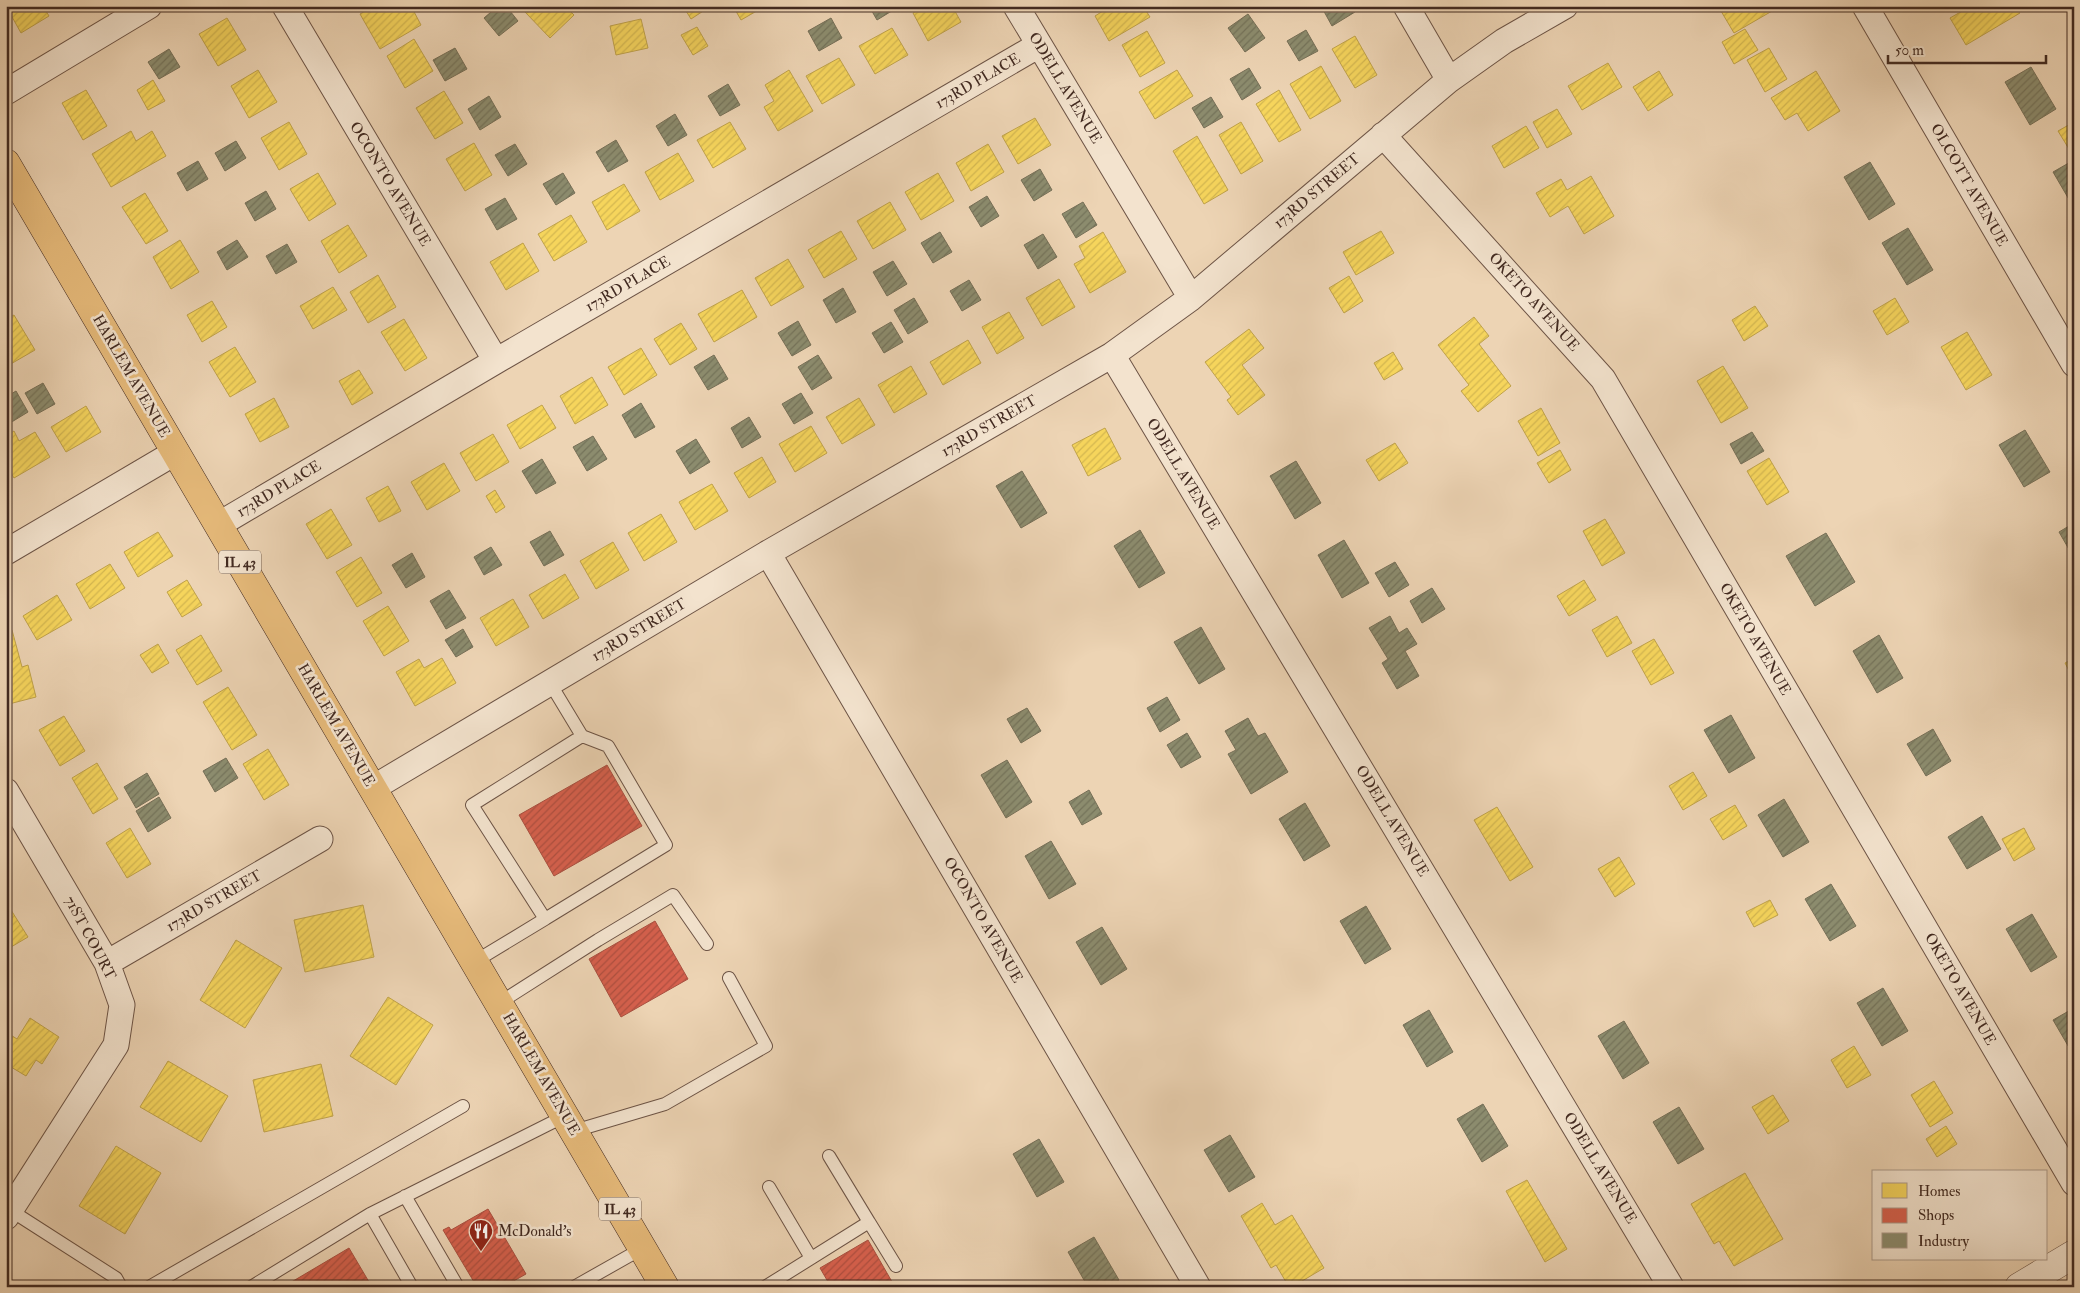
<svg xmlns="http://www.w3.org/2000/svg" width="2080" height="1293" font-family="'IM FELL Double Pica',serif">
<defs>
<pattern id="homes-hatch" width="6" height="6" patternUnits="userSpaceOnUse" patternTransform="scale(1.25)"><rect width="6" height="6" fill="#f6d55c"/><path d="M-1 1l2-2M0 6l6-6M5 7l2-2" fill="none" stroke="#d4b750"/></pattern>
<pattern id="shops-hatch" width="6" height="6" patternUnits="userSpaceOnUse" patternTransform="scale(1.25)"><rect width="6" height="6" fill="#d6604d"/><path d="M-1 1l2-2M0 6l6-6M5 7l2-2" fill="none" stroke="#af4f40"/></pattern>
<pattern id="industry-hatch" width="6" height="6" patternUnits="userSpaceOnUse" patternTransform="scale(1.25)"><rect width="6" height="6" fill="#8c8c6e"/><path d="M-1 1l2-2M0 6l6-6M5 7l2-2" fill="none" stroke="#74735a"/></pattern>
</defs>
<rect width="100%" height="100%" fill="#edd4b4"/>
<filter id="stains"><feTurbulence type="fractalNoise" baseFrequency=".004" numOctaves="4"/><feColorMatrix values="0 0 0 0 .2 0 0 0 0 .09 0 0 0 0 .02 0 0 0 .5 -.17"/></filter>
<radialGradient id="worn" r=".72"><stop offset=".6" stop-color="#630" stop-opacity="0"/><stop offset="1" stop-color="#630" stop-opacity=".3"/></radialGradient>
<path fill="url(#homes-hatch)" stroke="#c0a24a" d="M6,6H43L49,16L21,33Z
M373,6H389L391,9L396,6H411L421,25L380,49L360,14Z
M530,6H565L574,15L550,38L525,12Z
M683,6H711L691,19Z
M733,6H761L762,8L741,20Z
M925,6H952L961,22L928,41L913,13Z
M1111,6H1143L1150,17L1109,41L1095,16Z
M1718,6H1779V7L1734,33Z
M1971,6H2015L2020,13L1966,45L1950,18Z
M227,18L246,50L218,66L199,34Z
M641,19L648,48L616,55L610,26Z
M697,27L708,46L693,55L681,35Z
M892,28L908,55L875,74L859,46Z
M1745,29L1758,50L1734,64L1722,42Z
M1147,31L1165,63L1140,77L1122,45Z
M1355,36L1377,75L1355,88L1332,49Z
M414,39L433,71L405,88L387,56Z
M1769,48L1787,79L1765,92L1747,60Z
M839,58L855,85L822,104L806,76Z
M1608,63L1622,87L1582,110L1568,86Z
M1321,66L1341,101L1310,119L1290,84Z
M258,70L277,102L249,118L231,86Z
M789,70L813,111L778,131L764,107L774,101L765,85Z
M1177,70L1193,96L1155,119L1139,92Z
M1659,71L1673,95L1648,111L1633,87Z
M1816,71L1840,111L1808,131L1797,113L1785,120L1771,98Z
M153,80L165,101L148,110L137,90Z
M86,90L107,126L83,140L62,103Z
M1279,90L1301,130L1279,142L1256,104Z
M444,91L463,123L435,139L416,108Z
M1557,109L1572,134L1547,148L1533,122Z
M1035,118L1051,145L1018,164L1002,136Z
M289,122L307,154L279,170L261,138Z
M730,122L746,149L713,168L697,140Z
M1241,122L1263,161L1241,174L1219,135Z
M2074,122V146L2069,149L2058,131Z
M1526,126L1539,148L1504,168L1492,146Z
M131,131L136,141L152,131L166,156L111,187L92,154Z
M1197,136L1228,190L1204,204L1173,151Z
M474,143L492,175L465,191L446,159Z
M988,144L1004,172L971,191L956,163Z
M678,153L694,181L660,200L645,172Z
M318,173L336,204L309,221L290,189Z
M938,173L954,201L921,220L905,192Z
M1591,176L1614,216L1584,234L1568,206L1550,217L1536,193L1561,179L1567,190Z
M624,184L640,211L607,230L592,202Z
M145,193L168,231L146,244L122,207Z
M890,202L906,230L873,249L857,221Z
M571,215L587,242L554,261L538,234Z
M348,225L367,256L339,273L321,241Z
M841,231L857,259L824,278L808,250Z
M1381,231L1394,253L1356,275L1343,252Z
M1103,232L1126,272L1090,293L1074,264L1085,258L1079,246Z
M180,240L199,272L171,289L153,257Z
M523,243L539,271L506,290L490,262Z
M788,259L804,287L771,306L755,278Z
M378,275L396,307L368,323L350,292Z
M1349,276L1363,301L1344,313L1329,288Z
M1059,279L1075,307L1042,326L1026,298Z
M333,287L347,310L313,329L300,306Z
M742,290L757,317L714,342L698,314Z
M1895,298L1909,322L1887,335L1873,311Z
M212,301L227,327L202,342L187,315Z
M1755,306L1768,326L1744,341L1732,320Z
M1009,312L1024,338L997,354L982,327Z
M14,315L35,350L9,365L6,360V319Z
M1474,317L1489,336L1479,344L1511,386L1478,412L1461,391L1469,385L1438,345Z
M404,319L427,358L405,371L381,332Z
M681,323L697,349L670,365L654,339Z
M1249,329L1264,348L1242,365L1265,395L1238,415L1227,400L1231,397L1205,362Z
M1967,332L1992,375L1966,390L1941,347Z
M968,340L981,363L943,385L930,362Z
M235,347L256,382L230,397L209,362Z
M641,348L657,375L624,395L608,367Z
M1393,352L1403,369L1384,380L1374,363Z
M911,366L927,394L894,413L878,385Z
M1723,366L1748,408L1721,423L1697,381Z
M359,370L373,393L352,405L339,381Z
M592,377L608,405L575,424L560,396Z
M274,398L289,427L260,442L245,414Z
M859,398L875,425L842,444L826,417Z
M542,405L556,428L520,449L507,425Z
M86,406L101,432L66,452L51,427Z
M1541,408L1560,443L1538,456L1518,421Z
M811,426L827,453L795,472L779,444Z
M1105,428L1121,459L1088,476L1072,445Z
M14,431L19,441L35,432L50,457L14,478L6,465V436Z
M493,434L509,462L476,481L460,453Z
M1395,443L1408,463L1379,481L1366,460Z
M1560,450L1571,470L1549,483L1537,463Z
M762,457L776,482L749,498L734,473Z
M1769,458L1789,492L1767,505L1747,471Z
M444,463L460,491L427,510L411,482Z
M712,484L728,511L695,530L679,502Z
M388,486L401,511L379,522L366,498Z
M495,490L505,507L496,513L486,496Z
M331,509L352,545L327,559L306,524Z
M661,514L677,542L644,561L628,533Z
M1605,519L1625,553L1602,566L1583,531Z
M158,532L173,556L138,577L124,552Z
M613,542L629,570L596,589L580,561Z
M361,557L382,593L357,607L336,572Z
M110,564L125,588L90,609L76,584Z
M565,574L579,598L543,619L529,595Z
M187,580L202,605L182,617L167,592Z
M1584,580L1596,600L1569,616L1557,596Z
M57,595L72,620L37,640L23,616Z
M513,599L529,627L496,646L480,618Z
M388,606L409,641L384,656L363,621Z
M1617,616L1632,643L1607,657L1592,630Z
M12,630L22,667L28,665L36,697L9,704L6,694V632Z
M201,635L222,671L197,685L176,650Z
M1654,639L1674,673L1651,685L1632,651Z
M158,644L169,663L152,673L140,655Z
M442,658L456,683L415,706L396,672L419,659L424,668Z
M2074,658V680L2065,663Z
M228,687L257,735L232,750L203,702Z
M64,716L85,751L60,766L39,730Z
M268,749L289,785L264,800L243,764Z
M97,763L118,799L93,814L72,778Z
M1693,772L1707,796L1683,810L1669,786Z
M1735,805L1747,826L1723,840L1710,819Z
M1497,807L1533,867L1510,881L1474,820Z
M130,828L151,864L127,878L106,843Z
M2024,828L2035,849L2014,861L2002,839Z
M1619,857L1635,884L1615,897L1598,869Z
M1770,900L1778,915L1754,927L1746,912Z
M6,902L28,937L6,950Z
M363,905L374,957L305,972L294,920Z
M236,940L282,968L245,1028L200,1000Z
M388,997L433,1025L396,1085L350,1056Z
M30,1018L59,1037L42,1064L36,1060L26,1076L6,1064V1032L17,1039Z
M1854,1046L1871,1075L1847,1088L1831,1060Z
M168,1061L228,1096L201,1142L140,1107Z
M321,1064L333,1116L264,1132L253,1080Z
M1934,1081L1953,1113L1930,1127L1911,1095Z
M1773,1095L1789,1121L1768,1134L1752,1107Z
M6,1111L12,1115L6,1124Z
M1946,1126L1957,1144L1937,1157L1926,1139Z
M116,1146L161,1173L125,1234L79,1206Z
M1745,1173L1783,1239L1734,1266L1719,1241L1714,1244L1691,1204Z
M1527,1180L1567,1249L1545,1262L1506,1191Z
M1262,1203L1275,1225L1292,1215L1324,1268L1292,1287H1289L1276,1265L1271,1268L1241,1216Z"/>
<path fill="url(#shops-hatch)" stroke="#aa5040" d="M607,765L642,826L554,876L519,815Z
M655,921L688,979L621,1017L589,959Z
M488,1209L526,1274L503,1287H477L443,1230L449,1227L451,1230Z
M868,1240L895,1287H831L820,1268Z
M349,1248L372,1287H283Z"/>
<path fill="url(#industry-hatch)" stroke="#766f57" d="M498,6H506L518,21L499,36L484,18Z
M869,6H893L895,9L877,20Z
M1321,6H1351L1355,12L1332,26Z
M1248,14L1265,38L1245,52L1228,28Z
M831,18L842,38L819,51L808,31Z
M1306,30L1318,51L1299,61L1287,41Z
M455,48L467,69L445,81L433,60Z
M169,49L180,67L159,79L148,62Z
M2031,67L2056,109L2030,125L2005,82Z
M1249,68L1261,88L1242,100L1230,79Z
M728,84L740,105L720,116L708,96Z
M489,96L501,117L480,130L468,109Z
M1211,97L1223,117L1204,128L1192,108Z
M675,114L687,135L668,146L656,126Z
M616,140L628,161L608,172L596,152Z
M236,141L246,158L225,171L215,153Z
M515,144L527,164L508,176L495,155Z
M2074,160V208L2053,172Z
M198,161L208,179L187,191L177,173Z
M1870,162L1895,204L1869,220L1844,177Z
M1040,169L1052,190L1034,201L1021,180Z
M563,173L575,193L556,205L543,184Z
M266,191L276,209L255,221L245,203Z
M987,196L999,216L981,227L969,207Z
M505,198L517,219L497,230L485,209Z
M1083,202L1097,225L1076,238L1062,214Z
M1908,228L1933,270L1907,285L1882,243Z
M940,232L952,252L933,263L921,243Z
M1043,234L1057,257L1038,269L1024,245Z
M237,240L248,257L227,270L217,252Z
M287,244L297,262L276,274L266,256Z
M893,261L907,284L887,296L873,272Z
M969,280L981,300L962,311L950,291Z
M843,288L856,312L836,323L823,300Z
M914,298L928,322L908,334L894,310Z
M798,321L811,345L792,356L778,333Z
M891,322L903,342L884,353L872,333Z
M714,355L728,379L708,390L694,367Z
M818,355L832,378L812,390L798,367Z
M43,383L55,404L37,414L25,393Z
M16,391L28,412L10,423L6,416V397Z
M801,393L813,413L794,424L782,404Z
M641,403L655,427L635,438L622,415Z
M749,417L761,437L742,448L731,428Z
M2025,430L2050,472L2024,487L1999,445Z
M1752,432L1764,451L1741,464L1730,444Z
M593,436L607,459L587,471L573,447Z
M696,439L710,462L690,474L676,451Z
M542,459L556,483L536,494L522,471Z
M1296,461L1321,503L1295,519L1270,476Z
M1022,471L1047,513L1021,528L996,486Z
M2074,523V558L2059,532Z
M1140,530L1165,573L1139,588L1114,546Z
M550,531L564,555L544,566L530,542Z
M1826,533L1855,582L1815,606L1786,556Z
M1344,540L1369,583L1342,598L1318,555Z
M491,547L502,565L484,575L474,557Z
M412,553L425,577L406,588L392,565Z
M1395,562L1409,585L1389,597L1375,573Z
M1432,588L1445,609L1422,623L1410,601Z
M449,590L466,618L446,629L430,601Z
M1390,616L1399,633L1407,628L1417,644L1405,651L1419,676L1397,689L1382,663L1388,659L1369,628Z
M1201,627L1225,669L1199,684L1174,642Z
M463,629L473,647L456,657L445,640Z
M1879,635L1903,678L1877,693L1853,651Z
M1167,697L1180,720L1160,732L1147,708Z
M1027,708L1041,731L1021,743L1007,719Z
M1731,715L1755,758L1729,773L1704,730Z
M1248,718L1258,736L1265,733L1288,772L1251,794L1228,754L1236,750L1225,731Z
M1933,729L1951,761L1926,776L1907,744Z
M1187,733L1201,757L1181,768L1167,745Z
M226,758L238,778L215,792L203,771Z
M1007,760L1032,802L1006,818L981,775Z
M147,773L159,794L136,808L124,787Z
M1089,790L1102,814L1082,825L1069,802Z
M159,797L171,818L148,832L136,811Z
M1784,799L1809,842L1783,857L1758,815Z
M1305,803L1330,846L1304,861L1279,819Z
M1982,816L2001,849L1967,869L1948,837Z
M1051,841L1076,884L1049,899L1025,856Z
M1831,884L1856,926L1830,941L1805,899Z
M1366,906L1391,949L1365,964L1340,921Z
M2032,914L2057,957L2031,972L2006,929Z
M1102,927L1127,969L1101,985L1076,942Z
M1883,988L1908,1031L1882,1046L1857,1003Z
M2074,1008V1056L2053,1020Z
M1429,1010L1453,1052L1427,1067L1403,1025Z
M1624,1021L1649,1063L1623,1079L1598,1036Z
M1483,1104L1508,1146L1482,1162L1457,1119Z
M1679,1107L1704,1149L1678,1164L1653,1122Z
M1230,1135L1255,1177L1229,1192L1204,1150Z
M1039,1139L1064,1182L1037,1197L1013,1154Z
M1094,1237L1119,1280L1107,1287H1088L1068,1252Z"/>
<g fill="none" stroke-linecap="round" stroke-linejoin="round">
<g stroke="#6d5446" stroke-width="14">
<path id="service" d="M545,919L666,845L608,746L582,736
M474,962L545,919L472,805L582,736L550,683
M499,1003L598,940L673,895L707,944
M574,1131L665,1104L766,1046L729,978
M6,1187L20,1196
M769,1187L811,1258
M405,1196L458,1287
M10,1210L116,1278L121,1287
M370,1214L412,1287
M869,1222L896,1266
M149,1287L463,1106
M251,1287L370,1214L565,1116
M574,1287L643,1248
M765,1287L869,1222L829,1156"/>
</g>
<g stroke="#6d5446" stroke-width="27">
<path id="minor" d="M285,6L496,361
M1016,6L1191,298
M1406,6L1449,80
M1865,6L2074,364
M6,92L149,6
M1383,135L1603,379L2074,1183
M1112,355L1671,1287
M218,525L496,361L1039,45
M6,552L176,452
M768,553L1198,1287
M373,788L768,553L1112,355L1191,298L1449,80L1504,41L1565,6
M6,791L107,963L122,1005L116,1045L6,1217
M107,963L320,839"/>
</g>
<g stroke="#6d5446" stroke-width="29">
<path id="tertiary" d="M2019,1287L2074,1254"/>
</g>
<g stroke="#422a21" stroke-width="29">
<path id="primary" d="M6,163L665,1287"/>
</g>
<use href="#service" stroke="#f3e3ce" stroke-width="12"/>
<use href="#minor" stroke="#f3e3ce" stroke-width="25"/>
<use href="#tertiary" stroke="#f3e3ce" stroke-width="28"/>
<use href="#primary" stroke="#e6ba7a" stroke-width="28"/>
</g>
<defs>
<g id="restaurant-pin" transform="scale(1.25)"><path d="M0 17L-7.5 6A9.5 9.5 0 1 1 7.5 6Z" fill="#8f2418" stroke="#f3e3ce"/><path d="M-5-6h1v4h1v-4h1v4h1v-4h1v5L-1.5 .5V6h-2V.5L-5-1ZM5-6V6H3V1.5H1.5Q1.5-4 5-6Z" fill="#fff"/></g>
</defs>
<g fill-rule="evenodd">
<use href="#restaurant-pin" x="481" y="1231"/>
</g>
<g text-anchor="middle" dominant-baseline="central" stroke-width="5" stroke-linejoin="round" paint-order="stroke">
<g fill="#f3e3ce" stroke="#776255" stroke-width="1">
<rect x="219" y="550.5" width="42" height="23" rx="4"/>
<rect x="599" y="1197.5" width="42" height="23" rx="4"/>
</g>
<g font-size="14" font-weight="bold" fill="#422a21">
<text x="240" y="562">IL 43</text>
<text x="620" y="1209">IL 43</text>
</g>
<g font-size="15" fill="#422a21" stroke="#f3e3ce">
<text transform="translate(978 81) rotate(-30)">173RD PLACE</text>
<text transform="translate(1065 88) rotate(59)">ODELL AVENUE</text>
<text transform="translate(390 184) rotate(59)">OCONTO AVENUE</text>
<text transform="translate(1969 185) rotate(60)">OLCOTT AVENUE</text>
<text transform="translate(1317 191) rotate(-40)">173RD STREET</text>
<text transform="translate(628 284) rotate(-30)">173RD PLACE</text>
<text transform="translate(1534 302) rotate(48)">OKETO AVENUE</text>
<text transform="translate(131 376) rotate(60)">HARLEM AVENUE</text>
<text transform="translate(989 426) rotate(-30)">173RD STREET</text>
<text transform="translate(1183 474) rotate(59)">ODELL AVENUE</text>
<text transform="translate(279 489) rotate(-31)">173RD PLACE</text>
<text transform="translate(639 630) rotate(-31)">173RD STREET</text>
<text transform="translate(1755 639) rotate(60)">OKETO AVENUE</text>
<text transform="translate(336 725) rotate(60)">HARLEM AVENUE</text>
<text transform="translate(1392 821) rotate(59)">ODELL AVENUE</text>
<text transform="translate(214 901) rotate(-30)">173RD STREET</text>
<text transform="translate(983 920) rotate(60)">OCONTO AVENUE</text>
<text transform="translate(90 938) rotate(62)">71ST COURT</text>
<text transform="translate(1960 989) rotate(60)">OKETO AVENUE</text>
<text transform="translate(541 1074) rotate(60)">HARLEM AVENUE</text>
<text transform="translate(1600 1168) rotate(59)">ODELL AVENUE</text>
</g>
<g font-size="15" fill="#422a21" stroke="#f3e3ce" text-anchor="start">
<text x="498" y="1231">McDonald's</text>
</g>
</g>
<rect width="2080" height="1293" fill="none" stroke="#edd4b4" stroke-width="25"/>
<rect x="8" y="8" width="2065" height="1278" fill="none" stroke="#422a21" stroke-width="2.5"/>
<rect x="12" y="12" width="2055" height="1268" fill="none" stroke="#422a21"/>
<rect x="1872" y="1170" width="175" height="90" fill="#f3e3ce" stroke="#ac9989"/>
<rect x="1882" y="1183" width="25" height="15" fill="#f6d55c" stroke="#ac9989"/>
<text x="1918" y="1196" font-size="15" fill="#422a21">Homes</text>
<rect x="1882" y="1208" width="25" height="15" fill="#d6604d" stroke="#ac9989"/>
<text x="1918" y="1220" font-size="15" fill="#422a21">Shops</text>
<rect x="1882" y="1233" width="25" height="15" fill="#8c8c6e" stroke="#ac9989"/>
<text x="1918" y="1246" font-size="15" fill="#422a21">Industry</text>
<path d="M1888 55v8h158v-8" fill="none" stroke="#422a21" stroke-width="2.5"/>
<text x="1895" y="55" font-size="15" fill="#422a21" stroke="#f3e3ce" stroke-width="4" paint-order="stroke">50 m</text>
<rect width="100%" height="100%" filter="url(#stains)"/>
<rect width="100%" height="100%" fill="url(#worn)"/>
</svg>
